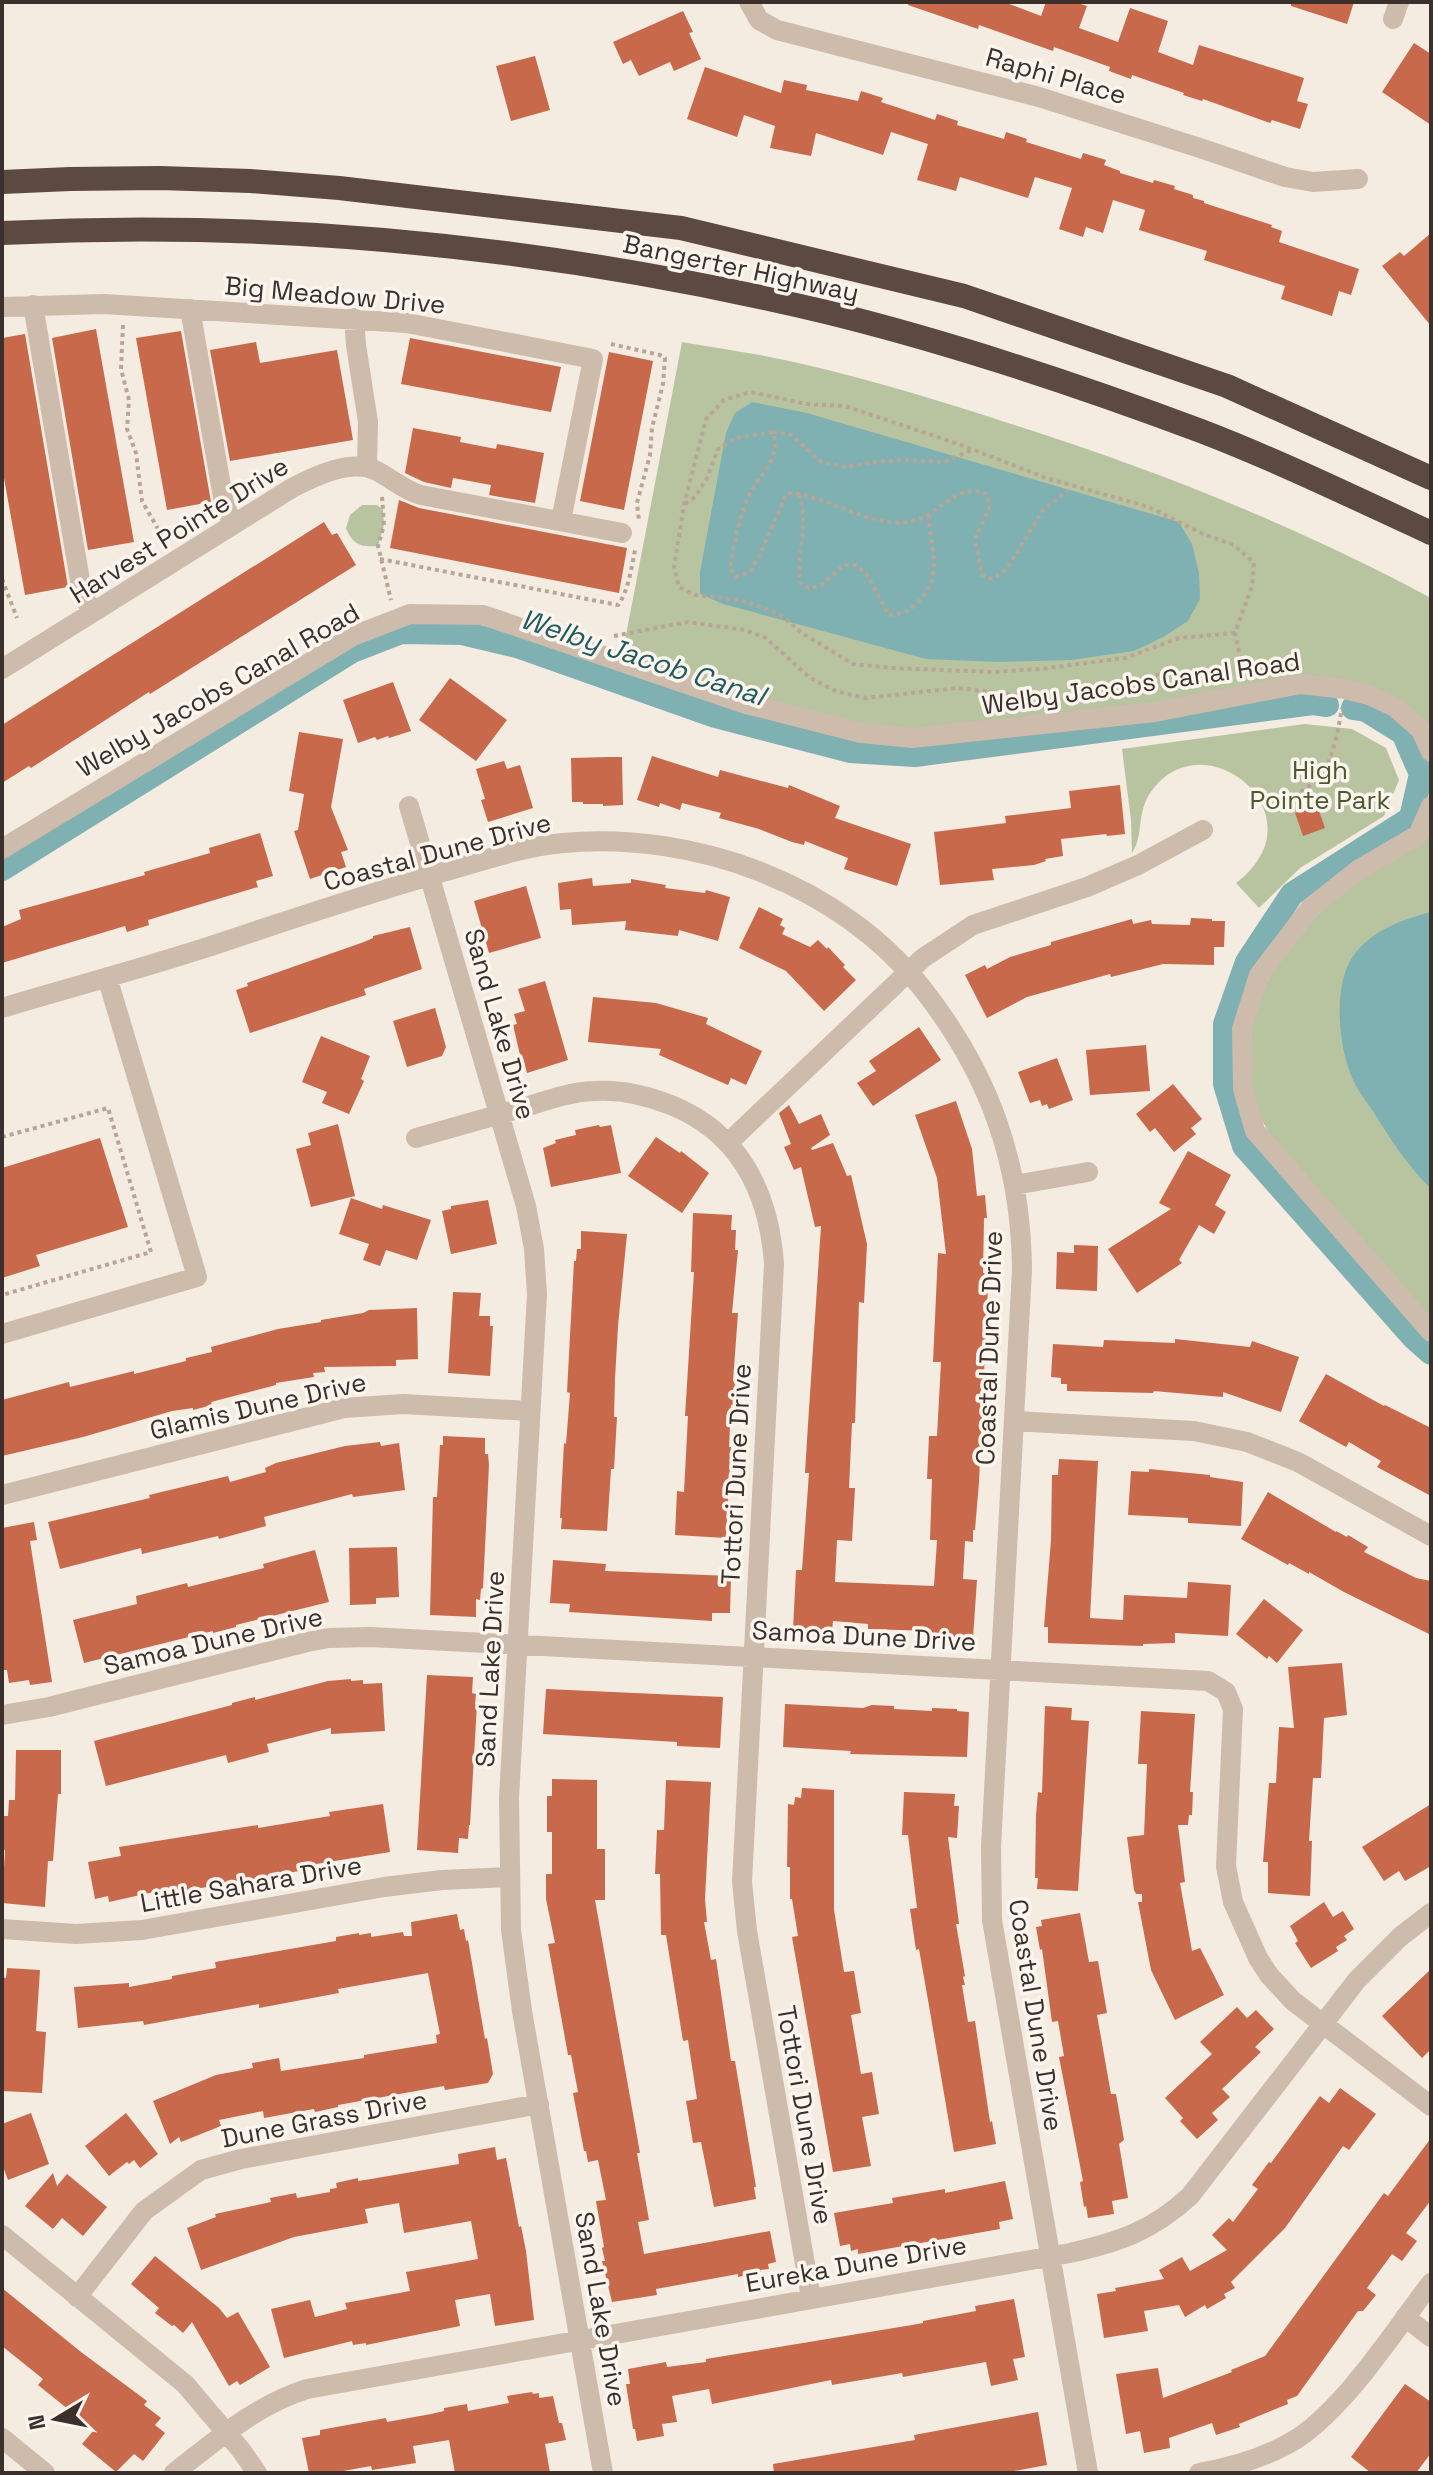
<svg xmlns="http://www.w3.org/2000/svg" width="1433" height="2475" font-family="'Space Grotesk',sans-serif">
<rect width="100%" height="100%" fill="#f4ebe1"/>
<path fill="#b8c4a0" d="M682,342C723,349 766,355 807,365C876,381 944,402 1011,424C1156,470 1297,526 1431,598V734L1343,682L1230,693L947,731L852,726L622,656Z
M362,505H377L383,510L384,525L378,546C360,547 353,545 346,528L350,515Z
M1305,724L1352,729L1386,748L1399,780L1384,816L1300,868L1259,908L1236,883C1324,816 1206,719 1153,789C1135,812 1145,833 1132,853L1131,820L1122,749Z
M1431,827V1319L1269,1134C1265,1125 1259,1116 1256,1107C1250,1089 1250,1071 1250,1052C1251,946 1354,882 1431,827Z"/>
<path fill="#7fb0b2" d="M752,402L807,413L1179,522L1192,544L1199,573L1200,599L1188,621L1163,637L1134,651L1071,660L1000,662L926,659L723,604L700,594V572L726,433L735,413Z
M1431,912V1189C1408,1166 1390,1139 1373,1111C1366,1101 1358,1091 1353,1080C1338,1047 1331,980 1357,951C1376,929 1404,919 1431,912Z"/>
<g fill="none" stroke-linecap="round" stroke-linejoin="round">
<path stroke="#7fb0b2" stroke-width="24" d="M1353,708L1366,710L1403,733L1421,774L1411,818L1292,894L1247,962L1225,1024V1084L1244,1146L1414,1338L1431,1353
M2,869L352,651L401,632L462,633L517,646L715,716L850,751L915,755L1313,703L1327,705"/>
</g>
<path fill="#c8694b" d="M909,2H1004L1041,16L1046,2H1074L1087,6L1079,28L1118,42L1130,8L1168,21L1158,52L1193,65L1199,45L1304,78L1297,101L1308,104L1300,129L1272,120L1270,123L1203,99L1202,101L1183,95L1184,93L1132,75L1131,79L1109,71L1110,67L1054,47L1053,51L979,25L978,29L908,5Z
M1291,2H1354L1347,24L1291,6Z
M683,11L693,32L689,33L701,59L674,71L670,62L639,76L631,60L623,64L613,42Z
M1414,43L1431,54V125L1382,92Z
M535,56L550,110L511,121L496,66Z
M705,67L781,93L784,80L807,85L806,90L858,101L861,91L883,98L881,102L935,120L937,114L958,121L957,125L1004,139L1006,132L1027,139L1026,142L1081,159L1083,153L1106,160L1104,165L1120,171V173L1153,183L1154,180L1175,186L1174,189L1193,195V198L1204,201V203L1272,225L1271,227L1282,231L1279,242L1359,269L1351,295L1339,291L1332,316L1281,299L1285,286L1204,260L1207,251L1139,230L1145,210L1113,200L1103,233L1086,227L1083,237L1059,229L1072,188L1035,177L1028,198L960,177L956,191L917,180L928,144L891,132L883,155L816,133L811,156L770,148L775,126L744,115L737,137L687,119Z
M1431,233V326L1382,266L1400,252L1404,256Z
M96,329L134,542L88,550L52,338Z
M181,331L211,502L167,510L136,338Z
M25,334L68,587L25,595L2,467V338Z
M410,338L561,367L551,412L401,384Z
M256,342L260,363L337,350L353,440L230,461L210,350Z
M609,352L653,361L624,510L580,501Z
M413,428L461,437L460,442L496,449L497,444L544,453L535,503L489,495L491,485L453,478L451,488L424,482L405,473Z
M399,500L419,508L627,548L619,593L390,548Z
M324,522L332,535L337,533L356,565L150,694L149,692L31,768L29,766L2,783V725Z
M450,678L507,720L476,761L419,720Z
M393,682L411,731L389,738L388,736L377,740L375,737L358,743L343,700Z
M299,732L343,739L331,807L348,850L341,852L346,867L310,879L294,831L298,830L304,794L289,791Z
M652,756L718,777L720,770L788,788L789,785L840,806L835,818L911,844L897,886L844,869L848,858L805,841L804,845L792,842L759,829L719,818L721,813L682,803L680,810L660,803L659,807L637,800Z
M609,757H622L623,805L603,806V804H583V802H572L571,758Z
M504,761L507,769L520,765L533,808L488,822L481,800L485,799L476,769Z
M1120,785L1125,834L1107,836L1106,834L1061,839L1063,856L1045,859L1046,861L1034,865L992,869L994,880L940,885L934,832L1006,823L1005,816L1071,808L1069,791Z
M1317,805L1325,828L1303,836L1295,813Z
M260,833L273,876L256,881L258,887L148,920L149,925L127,932L125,926L2,963V927L21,919L19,910L145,875L144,872L210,853L209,848Z
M592,878L593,886L631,883V879L666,885L665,888L705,893L706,890L730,897L718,941L679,930L678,936L625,930L626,921L572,925L571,909L560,910L558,883Z
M526,886L541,938L489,953L474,901Z
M759,907L783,919L780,925L785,928L782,934L810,947L818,940L827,949L828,947L845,965L843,967L856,980L824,1011L786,971L739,948Z
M1191,918L1212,919V921H1225L1224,947H1214V965L1163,964L1111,977L1110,974L1027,997L987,1018L965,975L985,965L987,969L1010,957L1051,945V942L1132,919L1133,924L1151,920L1152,924L1190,925Z
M410,927L422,969L364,989L366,995L250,1033L236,990L248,986L247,983L364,942L373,938V936Z
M545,981L568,1060L527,1073L523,1058L521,1059L513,1025L517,1024L514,1014L525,1011L518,989Z
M593,997L656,1003L708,1018L706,1024L762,1051L746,1085L731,1078L728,1085L659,1055L661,1049L588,1042Z
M435,1008L446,1047L442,1056L407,1067L393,1021Z
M919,1027L941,1060L873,1106L857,1083L876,1071L869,1061Z
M321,1036L370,1056L361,1079L364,1081L349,1114L322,1103L327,1092L302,1082Z
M1146,1045L1150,1091L1090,1095L1086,1050Z
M1057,1058L1073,1100L1049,1109L1047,1104L1042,1106L1040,1100L1030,1103L1018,1072Z
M1173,1084L1202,1119L1191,1128L1196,1134L1174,1152L1155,1128L1150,1132L1136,1114Z
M956,1101L972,1149L977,1196L985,1195L987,1218H984L983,1273H987L986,1286H988L979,1482L975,1530H973V1542L965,1541L963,1579L977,1580L973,1638L932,1636V1631L868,1629V1624L833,1621L832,1632L793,1630L796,1570H802L809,1473H805L807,1440L821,1226L815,1227L801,1167L794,1170L784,1147L791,1144L779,1113L789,1105L799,1124L821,1114L830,1135L811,1148L812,1150L833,1143L847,1176L851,1175L867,1244L864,1303L859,1302L855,1423H852L849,1488H855L852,1541L837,1540L835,1582L934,1586L937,1540H930L932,1479H927L929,1436H937L941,1362H933L938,1253L946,1254L937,1178L915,1115Z
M338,1124L355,1196L311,1207L296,1149L311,1145L308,1133Z
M599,1125L600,1127L611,1125L621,1173L551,1187L543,1148L556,1143L555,1140L576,1135L575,1130Z
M656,1137L680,1153L681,1151L709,1173L682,1213L628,1176Z
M100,1138L128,1227L36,1255L40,1266L2,1278V1168Z
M1188,1151L1231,1175L1215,1205L1226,1212L1214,1234L1199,1225L1179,1260L1182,1263L1137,1293L1108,1249L1171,1209L1159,1203Z
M351,1198L382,1209L383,1205L431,1220L417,1260L386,1250L380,1266L363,1260L369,1244L339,1234Z
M488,1200L497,1244L451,1254L442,1211L451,1209V1206Z
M693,1213L732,1215L731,1230H736L735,1250H738L732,1313H738L733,1381H735L734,1405H731L729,1447H731L726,1538L675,1535L677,1491L684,1492L688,1416H685L694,1272H691Z
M581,1231L627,1234L618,1326L615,1379L614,1417H617L614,1469H611L607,1531L561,1529L562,1518H560L564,1443L566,1444L570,1393L567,1392L574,1261H576L577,1249H581Z
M1074,1245L1098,1246L1097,1291L1056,1289L1057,1252L1074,1253Z
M453,1292L481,1293L479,1316H490V1326H493L490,1376L448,1373Z
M417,1308L418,1359L396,1360V1366L324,1367L325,1372L313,1373L314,1377L276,1383V1385L211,1402L212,1405L193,1410V1408L172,1411L83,1437L2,1456V1400L69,1382L70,1387L134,1371V1374L186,1361V1358L212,1352L211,1347L278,1329L321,1322V1320L363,1313L369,1310Z
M1175,1339L1250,1347L1252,1341L1299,1357L1281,1412L1223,1392V1397L1154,1391L1153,1393L1067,1391V1384H1061V1378L1051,1377L1053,1344L1103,1347L1104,1340L1175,1343Z
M1326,1374L1384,1406L1385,1405L1431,1428V1496L1377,1467L1381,1461L1349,1442L1346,1447L1299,1421Z
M443,1436L485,1438V1454H488L489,1465L483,1588L481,1589L480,1600L476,1599V1617L430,1615L433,1497H437L440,1445H443Z
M380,1442L381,1446L399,1443L405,1490L353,1497L352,1494L264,1517L266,1526L219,1539L218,1536L142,1554L141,1548L60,1569L48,1522L150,1498L149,1495L228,1476L230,1482L266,1472L265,1468L276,1463L345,1446Z
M1059,1459L1098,1461L1090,1618L1123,1620L1124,1595L1187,1598L1188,1582L1231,1585L1228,1636L1175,1633V1643L1143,1644V1646L1048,1643V1627H1044L1051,1540L1052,1475H1058Z
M1149,1469L1210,1475V1477L1243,1482L1241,1526L1188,1523V1518L1128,1515L1131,1471L1149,1472Z
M1268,1492L1336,1532V1531L1347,1537L1348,1535L1368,1547L1364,1552L1416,1578L1431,1581V1635L1344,1592L1309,1572V1574L1289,1563L1288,1565L1241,1539Z
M34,1522L37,1540L30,1541L52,1682L30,1685L29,1680L9,1683L7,1670H2V1528Z
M397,1547L399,1597L376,1598V1604L350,1605L349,1548Z
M315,1550L329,1602L236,1625V1627L213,1633V1631L84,1663L73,1620L137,1604L136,1596L187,1583L188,1587L264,1568L263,1564Z
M553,1560L606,1564L605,1571L731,1576L730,1613H712V1621L569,1612L570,1604L550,1603Z
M1264,1599L1303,1630L1277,1663L1269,1656L1267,1659L1236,1634Z
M1342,1663L1347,1715L1324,1718L1321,1778H1313L1309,1841H1312L1310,1896L1268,1893V1862H1263L1269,1783H1276L1279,1727L1294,1728L1288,1667Z
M427,1675L473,1677L472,1693L476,1694L475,1704H477L470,1825H469L468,1839L459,1838L458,1853L417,1850Z
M351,1679V1681L363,1680V1684L382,1683L385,1731L331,1734V1728L267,1744L269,1752L228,1763L226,1755L106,1786L94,1741L232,1705V1703L255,1697V1700L328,1681Z
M546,1689L723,1697L720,1748L677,1746V1742L543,1734Z
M785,1704L863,1708L872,1705L894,1706V1709L932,1711V1708L957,1709V1711L969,1712L967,1757L850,1754L851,1751L783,1747Z
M1045,1706L1072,1708L1071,1720L1089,1721L1078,1891L1037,1889L1038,1878H1035L1036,1815L1038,1792L1042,1793Z
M1141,1711L1195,1714L1190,1792H1193L1192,1815H1189L1188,1825H1178L1185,1882L1180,1883L1192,1951L1200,1948L1224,1995L1175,2020L1151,1970L1138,1902H1142V1894H1136L1134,1890L1127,1837L1144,1835L1147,1764H1138Z
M16,1750H61V1794H58L53,1861H48L45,1907L2,1903L5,1850H2V1827L4,1816H8L9,1800H15Z
M552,1779L597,1780V1849H605V1900H595L640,2153H637L649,2220L638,2222L644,2254L770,2231L776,2262L768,2264L769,2269L760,2270L761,2272L738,2277V2274L656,2289L657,2295L612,2302L602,2261H605L602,2248L604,2247L596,2201L606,2200L598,2160L588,2162L586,2151H584L573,2093L578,2092L571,2055H568L548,1944L555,1943L546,1899V1874H552V1832H547V1796H552Z
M666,1780L711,1782L705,1899L707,1922H704L711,1960L716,1959L731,2061H735L756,2187H754L756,2199L714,2207L701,2142L693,2143L686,2101L697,2099L688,2040L683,2041L666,1935H661L660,1874H655L657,1830H664Z
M802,1788L834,1790V1910L844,1972L854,1971L861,2013L851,2015L861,2074L872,2072L879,2114L862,2117L871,2166L833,2172L792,1937L798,1936L792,1899H790V1867H787L788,1804L794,1805L795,1797L801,1798Z
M904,1792L955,1794L954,1806H959L957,1838L948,1837L959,1924H956L965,1976L963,1977L965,1985H962L968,2022L975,2021L990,2122L992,2121L996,2144L954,2152L928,2000L919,1949L916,1950L910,1909L917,1908L908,1835H902Z
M383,1804L390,1852L310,1865V1867L299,1869V1871L213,1886L177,1892L176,1887L109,1902L108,1896L95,1899L88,1862L121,1856L119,1847L258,1825V1828L330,1816L329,1812Z
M1431,1804V1866L1405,1881L1399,1871L1384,1881L1362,1847Z
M1324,1902L1333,1917L1343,1911L1354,1929L1344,1936L1347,1940L1336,1947L1338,1951L1311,1968L1295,1943L1298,1941L1290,1926Z
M1080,1913L1089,1962L1098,1961L1107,2013L1097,2015L1111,2094H1116L1124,2140L1119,2144L1128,2198L1112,2201L1114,2214L1088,2218L1086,2206L1084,2207L1080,2182L1083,2181L1059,2057L1064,2056L1058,2021L1052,2022L1042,1949L1040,1950L1036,1927L1042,1926L1041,1920Z
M457,1914L460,1930L464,1929L466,1941L468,1940L485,2039L487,2038L493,2074L488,2083L445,2090L444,2086L338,2105V2107L315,2112L314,2109L264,2118L263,2111L219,2120L221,2126L181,2142L179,2137L170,2144L153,2101L216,2075L253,2068L252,2063L279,2058L281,2071L364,2058V2055L437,2043L436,2035L440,2034L428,1973L338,1989L339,1993L259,2008V2004L144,2025L143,2021L78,2028L74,1987L129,1983V1987L172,1979V1976L216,1968L215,1962L336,1941V1937L359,1933V1935L371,1933V1937L403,1932L404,1936H412L411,1922Z
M7,1968L40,1970L36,2031L46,2032L42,2093L2,2091V1977L6,1978Z
M1431,1969V2049L1422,2058L1382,2016Z
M1237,2007L1247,2018L1256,2010L1274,2029L1255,2047L1261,2052L1222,2089L1230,2097L1212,2113L1218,2120L1197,2139L1180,2121L1183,2118L1165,2098L1212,2054L1200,2042Z
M1340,2088L1376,2114L1349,2150L1343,2146L1285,2228L1231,2282L1235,2288L1224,2294L1226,2298L1207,2309L1205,2305L1185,2317L1179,2305L1144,2311L1148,2331L1104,2338L1097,2294L1116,2291L1115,2288L1164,2279L1159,2270L1182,2257L1190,2271L1227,2250L1212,2235L1229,2218L1233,2222L1258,2189L1252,2185L1269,2162L1271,2163L1320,2096L1329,2103Z
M31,2113L49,2164L8,2180L2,2164V2124Z
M126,2113L158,2154L140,2168L134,2160L129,2164L127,2162L109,2176L85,2146Z
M1431,2138V2200L1406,2233L1417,2241L1402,2261L1392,2254L1367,2288L1376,2295L1363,2311H1358L1297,2396L1287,2400L1288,2404L1239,2424L1240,2427L1216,2435L1212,2423L1169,2438L1170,2448L1144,2453L1140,2431L1126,2434L1116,2374L1158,2368L1163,2398L1232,2372L1231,2370L1265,2356L1384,2193L1388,2196Z
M495,2147L497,2160L506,2158L519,2227L521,2226L526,2251L534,2320L495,2326L490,2294L455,2300L460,2326L366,2345V2343L353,2345L352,2341L284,2358L271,2309L310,2300L315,2317L347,2309L345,2303L410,2291L406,2272L478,2259L471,2221L404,2233L399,2203L365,2209L368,2223L294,2237L201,2270L187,2228L216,2217L215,2214L271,2202L270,2198L296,2193L297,2198L330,2192V2189L337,2188L336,2183L358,2178V2181L371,2179L459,2164L458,2154Z
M53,2173L57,2186L67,2174L107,2207L83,2236L62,2218L53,2229L25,2206Z
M1005,2181L1013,2219L999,2222L1000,2229L858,2254V2249L851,2251L850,2244L840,2246L834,2213L893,2203L892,2198L945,2189V2193Z
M155,2256L219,2308L227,2318L238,2312L270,2367L240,2385L237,2381L229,2386L192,2322L183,2333L174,2325L172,2326L155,2313L159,2308L131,2284Z
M2,2288L81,2352L147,2401L144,2405L161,2418L155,2425L165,2433L143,2461L134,2454L116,2472L82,2444L94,2430L38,2385L43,2379L2,2346Z
M1014,2299L1025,2357L1013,2359L1018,2380L991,2386L986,2362L903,2377L902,2373L832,2385L831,2380L712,2404L709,2389L672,2396L677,2422L662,2424L664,2436L637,2441L635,2429H633L626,2384H630L628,2369L666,2362L667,2367L706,2362V2359L912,2325L923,2323V2321L976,2311L975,2306Z
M1405,2384L1431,2402V2453L1416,2473H1371L1351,2457Z
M532,2392L533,2394L539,2393V2398L553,2396L559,2423H562L566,2440L545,2444L550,2473H455L449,2440L413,2446L416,2463L372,2470L371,2466L332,2473H309L302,2438L320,2435V2430L386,2418L387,2422L431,2414L444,2411V2408L467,2404L468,2411L509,2403L507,2396Z
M1038,2412L1047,2465L1003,2473H774L773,2464L915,2440L914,2435Z"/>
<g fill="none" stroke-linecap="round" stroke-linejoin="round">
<path stroke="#b9a596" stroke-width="4" stroke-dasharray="4 4" stroke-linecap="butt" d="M123,325L121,369L129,400L127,429L136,453L142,501L158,529
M611,344L660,355L665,358L663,384L652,428L650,455L637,503L639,521
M773,432L792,435L821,462L845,467L874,462L906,460L944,462L972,450
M799,494C809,525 797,549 800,582L809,589L822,585L844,565H856L867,575L889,615C907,613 908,612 921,599C944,575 929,545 929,515
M382,497L384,525L378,546L391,600
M685,504L695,497L707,478L718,449L736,438L773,432C782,462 757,474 747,500C738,521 734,545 730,568L736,577L750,572L761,552L787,493C828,494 865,527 909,522C937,518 958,479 988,495L989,509L975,539L982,575L992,579L1006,570L1043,510L1068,490
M380,559L618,605C628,592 632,566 635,550
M2,579L17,618
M1235,633L1179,638L1125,658L1040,669L994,672L893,668L853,664L805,635L779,614L741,600L695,595L679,587L674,567L684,505L706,419L724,400L751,392L806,404L845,406L964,446L1046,478L1149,507L1203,534L1234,545L1254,563L1252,586L1235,633L1242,666
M614,636L688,622L745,630L766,638L810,678L836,691L865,698L958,688L1030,697L1076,696L1157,675L1278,665
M1265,810C1284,801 1313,789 1324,770C1334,755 1339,725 1342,708
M2,1137L108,1108L151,1252L2,1295"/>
<path stroke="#cdbbac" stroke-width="20" d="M749,2L759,20L777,30L1039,97L1203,149L1285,177L1313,182L1358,179
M1393,19L1399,2
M33,305L82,592L92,613
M2,307L104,304L407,323L593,359L561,521
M190,309L224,503L233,525
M354,318L356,345L368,422L367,466
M2,669L292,488C315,476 352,458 377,471C392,479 404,490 421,495L622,533
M409,806L526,1206L534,1249L537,1294L509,1798L511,1930L522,2011L603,2473
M1431,806L1418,835L1358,870L1311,907L1259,975L1242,1029L1243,1089L1255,1131L1431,1332
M2,849L353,636L410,614L483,615L746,704L861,733L912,738L1155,712L1300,684L1345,689L1369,695L1395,707L1421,730L1431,752
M2,1008C75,986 148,967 220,943C294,918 368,894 443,872C482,861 522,847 563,843C694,831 840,884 922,988C989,1073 1021,1162 1022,1270L991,1847L992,1920L1088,2473
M416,1138C451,1128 486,1118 522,1108C545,1101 569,1092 593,1091C620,1089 646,1095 671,1105C740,1133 769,1193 774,1264L742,1882L747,1931L811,2298
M729,1142L923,958L973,925L1087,887L1138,865L1203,830
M1015,1185L1088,1172
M2,1334L197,1277L107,977
M1014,1421L1194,1431L1247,1442L1298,1462L1431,1536
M2,1495L344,1408L403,1404L530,1411
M2,1715L49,1707L307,1642L329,1638L370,1637L1208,1681L1226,1692L1233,1709L1226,1866L1233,1902L1258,1958L1269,1975L1293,2001L1431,2106
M2,1929L76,1934L142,1930L384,1887L442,1880L509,1877
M2,2235L185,2384L241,2450L257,2473
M77,2297L144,2211L201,2170L241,2159L539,2104
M1405,2317L1431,2337
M2,2438L45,2473
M174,2473C217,2440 254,2406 307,2389L1070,2253C1119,2242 1152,2231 1190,2196L1357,1980L1400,1937L1431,1913
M1199,2473C1234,2467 1268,2457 1298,2438C1348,2404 1394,2331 1431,2283"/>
<path stroke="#5c4a42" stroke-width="24" d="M2,182L70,179L160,178L250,181L339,188L681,228L964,296L1227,386L1431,478
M2,233C278,219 557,248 826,312C953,343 1078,385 1201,431C1279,461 1355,498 1431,533"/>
</g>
<g text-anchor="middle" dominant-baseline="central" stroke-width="7" stroke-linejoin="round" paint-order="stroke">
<g font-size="26" fill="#3b302b" stroke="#fbf5ee">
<text transform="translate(1056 76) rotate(16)">Raphi Place</text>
<text transform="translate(741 268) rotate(12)">Bangerter Highway</text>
<text transform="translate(335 295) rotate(5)">Big Meadow Drive</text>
<text transform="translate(179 530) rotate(-32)">Harvest Pointe Drive</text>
<text transform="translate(1141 683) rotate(-8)">Welby Jacobs Canal Road</text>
<text transform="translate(218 690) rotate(-30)">Welby Jacobs Canal Road</text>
<text transform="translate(437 852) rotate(-15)">Coastal Dune Drive</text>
<text transform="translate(500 1024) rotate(74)">Sand Lake Drive</text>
<text transform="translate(989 1348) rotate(-88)">Coastal Dune Drive</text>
<text transform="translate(258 1406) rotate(-13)">Glamis Dune Drive</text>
<text transform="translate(736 1474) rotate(-87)">Tottori Dune Drive</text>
<text transform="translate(864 1636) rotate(3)">Samoa Dune Drive</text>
<text transform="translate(213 1641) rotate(-13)">Samoa Dune Drive</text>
<text transform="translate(490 1669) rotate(-87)">Sand Lake Drive</text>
<text transform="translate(251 1884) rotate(-10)">Little Sahara Drive</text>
<text transform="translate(1036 2015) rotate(81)">Coastal Dune Drive</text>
<text transform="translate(805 2115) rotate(80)">Tottori Dune Drive</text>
<text transform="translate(324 2119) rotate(-11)">Dune Grass Drive</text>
<text transform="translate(856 2264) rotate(-10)">Eureka Dune Drive</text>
<text transform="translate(601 2309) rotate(80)">Sand Lake Drive</text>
</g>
<g font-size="26" fill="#4a5a2e" stroke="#fbf5ee">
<text x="1320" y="770">High<tspan x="1320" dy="30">Pointe Park</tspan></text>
</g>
<g font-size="28" font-style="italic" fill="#1f5a5e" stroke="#fbf5ee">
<text transform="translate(643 657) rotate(18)">Welby Jacob Canal</text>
</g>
</g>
<rect width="1433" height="2475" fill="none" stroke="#3b302b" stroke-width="8"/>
<g transform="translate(56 2419) rotate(260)" stroke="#fbf5ee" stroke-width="6" paint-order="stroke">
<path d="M0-6L14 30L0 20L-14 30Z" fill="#3b302b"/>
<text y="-12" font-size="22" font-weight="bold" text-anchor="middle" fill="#3b302b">N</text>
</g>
</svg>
